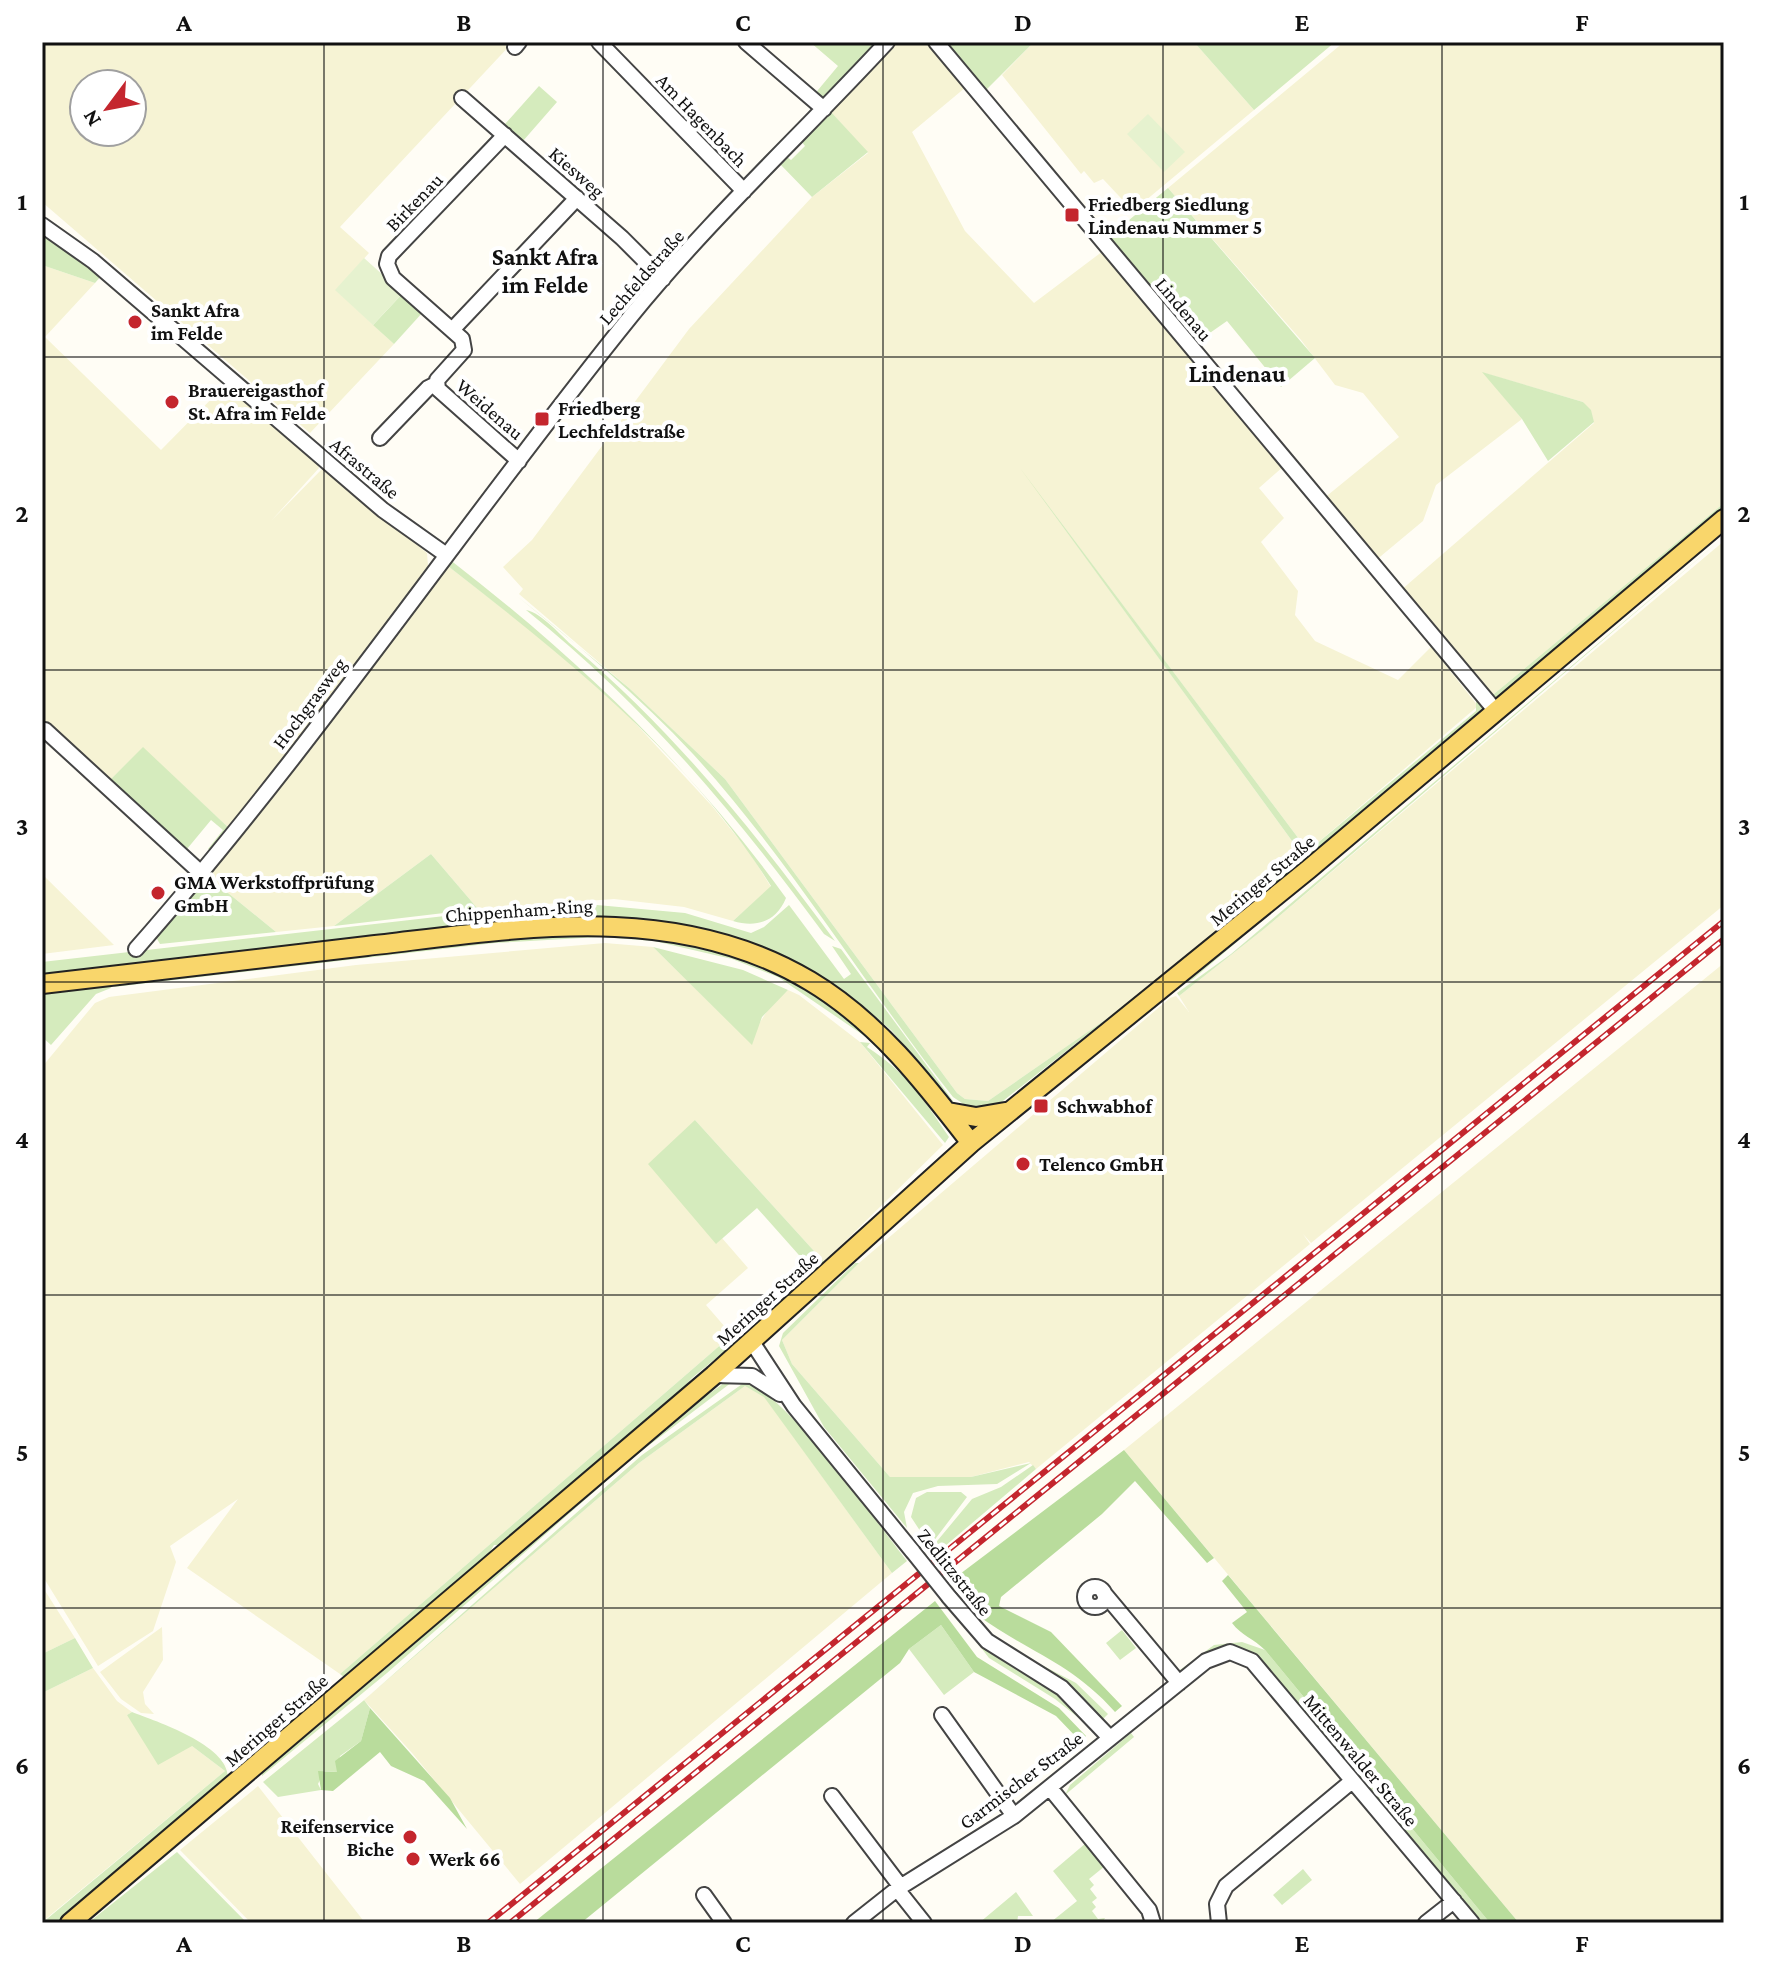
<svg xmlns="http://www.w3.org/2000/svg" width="1766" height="1965" font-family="'Crimson Pro',serif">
<rect width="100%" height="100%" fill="#fffdf5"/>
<path fill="#f6f3d4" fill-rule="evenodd" d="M42,42H513L340,227L369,253L336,290L394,344L310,433L42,202ZM84,84H132V132H84Z
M890,42H930L966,87L912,132L965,231L1034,303L1103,251L1284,466L1259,488L1284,518L1261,542L1298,591L1295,615L1315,641L1398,680L1431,647L1478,706L1308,851L1040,495L1303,856L1138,997L988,1101L965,1099L957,1093L725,779L629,688L519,594L523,589L503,567L532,540L689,329L812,197L868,153L829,110Z
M1034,42H1194L1254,110L1133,211L1103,179L1094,183L1084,171L1081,174L1002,75Z
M1344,42H1724V503L1494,694L1489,695L1400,591L1594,423L1583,402L1484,373L1522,419L1436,485L1423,521L1375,561L1323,499L1399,437L1363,393L1335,385L1301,340L1168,188Z
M42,265L95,283L45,337L161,450L227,383L318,464L319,468L271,521L323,468L427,553L428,566L231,830L143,748L107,783L42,725Z
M1724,541V905L1311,1243L1303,1234L1310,1244L1036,1469L1029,1462L971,1477H890L792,1364L782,1340L859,1263L1170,998L1176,996L1189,1012L1179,996L1264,929Z
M444,563L545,641L623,710L712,806L750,853L771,887L733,921L684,907L614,899L478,909L431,854L334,926L276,932L206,875Z
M42,874L114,945L42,954Z
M605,943L653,947L752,1044L755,1030L771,1005L788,990L799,995L860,1042L943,1145L824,1262L695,1120L717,1243L722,1238L748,1268L706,1305L732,1335L340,1674L187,1568L238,1499L170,1546L176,1562L153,1631L98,1666L42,1575V1067L95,1003L109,997L356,965Z
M1724,963V1923H1519L1124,1450Z
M745,1386L764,1396L892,1573L520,1884L412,1753L364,1700L639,1463Z
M42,1586L75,1638L42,1654Z
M162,1627L163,1660L143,1692L145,1704L154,1714L141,1713L121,1699L100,1672Z
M93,1668L117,1701L132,1712L127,1715L192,1746L225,1771L42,1922V1693Z
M258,1786L359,1915L365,1923H251L180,1850Z"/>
<path fill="#d5ebbd" d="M810,42H880L827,101L813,96L838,66Z
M940,42H1034L983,93Z
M1194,42H1335L1254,110Z
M539,86L557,102L523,141L505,124Z
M831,112L868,152L812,197L779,163L786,156L791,160L805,146L802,142Z
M1168,188L1315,358L1281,387L1227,321L1194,344L1106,239Z
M42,233L102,275L95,283L42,265Z
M403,293L423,312L394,344L373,325Z
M1482,372L1583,402L1591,410L1594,422L1548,461L1522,419Z
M1020,468L1308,851L1476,711V701L1431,647L1434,645L1482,704V709L1307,861L989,1112L968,1107L953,1097C864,985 790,860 693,754C640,697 578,645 517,596L629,688L725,779L957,1093L965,1099L988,1101L1138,997L1303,856Z
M1724,503V509L1502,694L1492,699L1489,694H1494Z
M1724,537L1264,929L1179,996L1177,993L1231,954Z
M449,559C576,657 691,766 786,898C776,922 756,928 733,921L771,886C689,755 565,657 444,563Z
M526,610C542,613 561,636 574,647C676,733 756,834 835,941L824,934C734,812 645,705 526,610Z
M1485,732L1193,979L1175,989Z
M143,747L231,830L213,853L208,849L223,830L211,820L187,849L172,837L168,843L107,783Z
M431,854L478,909L334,926Z
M206,875L276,932L160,944L153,932Z
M597,905L685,913L751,933L764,927L789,905L844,979L851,974L832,946L841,949L959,1109L891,1030L859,1003L850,1002L819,981L639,920L42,976V962L480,912Z
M536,932C575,933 615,931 654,934C719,939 826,986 866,1037L778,977L732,959L654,941L600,937L495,943L114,987L117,981Z
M653,947L743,970L788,990L762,1017L752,1045Z
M114,980L111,988L96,994L51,1045L42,1037V990Z
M860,1042L870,1043L867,1047C906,1072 922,1097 949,1137L945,1143Z
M695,1120L824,1262L814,1272L757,1208L716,1244L648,1164Z
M855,1263H859L782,1340L792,1364L890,1477H971L1031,1463L997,1484L938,1486L913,1493L904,1512L907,1528L824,1427L779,1346L783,1333Z
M732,1335L737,1341L692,1378L669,1404L505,1545H494L485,1560L348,1680L340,1674Z
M736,1379L635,1456L387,1673L262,1776V1769L641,1443L724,1383Z
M745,1382C788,1395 875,1521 907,1561L892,1573L764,1397L745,1386L639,1463L364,1700L370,1708L361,1741L340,1756L337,1772L324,1771L318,1784L321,1790L278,1797L263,1782L363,1701L642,1455Z
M1033,1465L1036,1469L938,1552L933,1546L972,1499L1001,1487Z
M927,1492H961L967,1497L930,1546L911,1517L916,1498Z
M958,1618L1000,1659L1061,1696L1095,1731L1055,1699L989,1658Z
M941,1625L974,1672L944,1695L909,1649Z
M1122,1630L1136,1648L1120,1660L1106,1643Z
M75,1638L93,1668L42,1693V1654Z
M1242,1642L1265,1650L1490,1923H1479L1256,1657C1216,1628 1208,1670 1177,1672L1214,1645Z
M1013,1650L1076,1683L1108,1714L1103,1719L1075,1693Z
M132,1712C158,1722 237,1748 227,1783L61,1923H42L225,1771L192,1746L158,1765L127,1715Z
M1131,1733L1134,1737L1065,1795L1070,1785Z
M1086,1843L1105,1866L1089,1879L1094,1885L1090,1889L1097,1898L1092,1902L1096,1907L1092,1911L1098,1919L1105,1918L1102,1923L1051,1922L1077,1901L1053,1871Z
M177,1852L247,1923H88Z
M1303,1869L1312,1880L1282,1905L1273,1895Z
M1016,1892L1033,1916H1018L1017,1923H979Z"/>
<path fill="#b9dc9c" d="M1124,1450L1214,1558L1207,1563L1135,1481L1102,1514L1001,1597L999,1606L1051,1632L1122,1706L1115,1712C1072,1663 1028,1652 977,1615L974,1584L964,1583L956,1577Z
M1228,1575L1519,1923H1490L1265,1650C1254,1639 1241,1635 1232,1623L1247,1612L1222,1581Z
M935,1601L977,1657L1059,1708L1086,1736L1080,1741L1056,1716L974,1672L941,1625L909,1649L900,1663L581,1923H533Z
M370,1708L450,1798L467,1829L424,1781L391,1766L380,1752L333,1791L321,1790L318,1771L337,1772L335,1761L361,1741Z"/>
<path fill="#e6f2cf" d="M1148,114L1185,152L1164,172L1127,134Z
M364,258L403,293L373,325L335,290Z"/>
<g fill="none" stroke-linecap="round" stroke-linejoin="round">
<g stroke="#444" stroke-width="18">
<path id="minor" d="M599,42L744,191
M746,42L824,109
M936,42L1495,710
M515,47L519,42
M462,98L622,238L663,279
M505,135L389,256L387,264L393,278L462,339L464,350L437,380L438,389L519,461
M42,225L93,261L383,510L445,554
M452,330L577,198
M380,438L428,388L436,384
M45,730L202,874
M136,949C313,748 463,524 631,316C710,219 802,134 887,42
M752,1342L794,1406L913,1552
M714,1375L752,1376L780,1394
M1085 1597a10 10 0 1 1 20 0a10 10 0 1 1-20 0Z
M1103,1592L1179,1683
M949,1597L987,1641L1062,1688L1110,1738
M942,1715L1014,1816
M1050,1788L1149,1910L1153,1923
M832,1796L901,1887
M897,1889L924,1923
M704,1895L724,1923
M854,1923L897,1889L1014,1816L1206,1661L1230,1652L1252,1661L1472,1923
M1219,1923L1217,1904L1226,1886L1352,1781
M1426,1923L1454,1901"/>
</g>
<g stroke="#222" stroke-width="22">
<path id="major" d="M42,984C150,972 258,958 367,946C516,929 673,899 810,981C877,1021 924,1082 971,1143
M948,1112L976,1117L1005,1112
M70,1923L714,1375L971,1143L1309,869L1724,519"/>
</g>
<use href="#minor" stroke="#fff" stroke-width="14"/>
<use href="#major" stroke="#f9d66b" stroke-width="18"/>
<g stroke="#c4262e" stroke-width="6">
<path id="rail" d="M488,1923L1724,921
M510,1923L1724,939"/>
</g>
<use href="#rail" stroke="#fff" stroke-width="3" stroke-dasharray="9" stroke-linecap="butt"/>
<g stroke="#444" stroke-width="18" stroke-linecap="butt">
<path id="minor-bridge" d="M913,1552L949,1597"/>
</g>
<use href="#minor-bridge" stroke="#fff" stroke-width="14"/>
</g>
<path fill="none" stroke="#111" stroke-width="2" stroke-opacity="0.55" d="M324,42V1923M603,42V1923M883,42V1923M1163,42V1923M1442,42V1923M42,357H1724M42,670H1724M42,982H1724M42,1295H1724M42,1608H1724"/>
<g fill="#c4262e" stroke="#fff" stroke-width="3">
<rect x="1064" y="207" width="16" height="16" rx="4"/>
<circle cx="135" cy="322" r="8"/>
<circle cx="172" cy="402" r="8"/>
<rect x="534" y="411" width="16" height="16" rx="4"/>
<circle cx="158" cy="893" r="8"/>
<rect x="1033" y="1098" width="16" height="16" rx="4"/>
<circle cx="1023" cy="1164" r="8"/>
<circle cx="410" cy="1837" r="8"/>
<circle cx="413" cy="1859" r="8"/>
</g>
<g text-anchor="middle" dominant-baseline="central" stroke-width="8" stroke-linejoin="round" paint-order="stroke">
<g font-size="20" fill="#111" stroke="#fff">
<text transform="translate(702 120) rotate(46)">Am Hagenbach</text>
<text transform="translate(577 172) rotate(41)">Kiesweg</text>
<text transform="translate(414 202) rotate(-46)">Birkenau</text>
<text transform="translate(641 277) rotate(-49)">Lechfeldstraße</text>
<text transform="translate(1184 309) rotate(50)">Lindenau</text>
<text transform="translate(490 409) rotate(41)">Weidenau</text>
<text transform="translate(365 468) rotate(40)">Afrastraße</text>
<text transform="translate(309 703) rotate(-53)">Hochgrasweg</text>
<text transform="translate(1262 880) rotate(-40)">Meringer Straße</text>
<text transform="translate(519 910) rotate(-4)">Chippenham-Ring</text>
<text transform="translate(767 1298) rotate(-42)">Meringer Straße</text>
<text transform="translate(955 1572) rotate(51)">Zedlitzstraße</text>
<text transform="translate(276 1720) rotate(-41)">Meringer Straße</text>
<text transform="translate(1361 1760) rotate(50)">Mittenwalder Straße</text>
<text transform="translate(1021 1780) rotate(-37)">Garmischer Straße</text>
</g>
<g font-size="20" font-weight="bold" fill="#111" stroke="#fff" text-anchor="start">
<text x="1088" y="204">Friedberg Siedlung<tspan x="1088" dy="23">Lindenau Nummer 5</tspan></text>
<text x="151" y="310">Sankt Afra<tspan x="151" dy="23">im Felde</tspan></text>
<text x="188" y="390">Brauereigasthof<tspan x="188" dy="23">St. Afra im Felde</tspan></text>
<text x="558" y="408">Friedberg<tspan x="558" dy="23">Lechfeldstraße</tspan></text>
<text x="174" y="882">GMA Werkstoffprüfung<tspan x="174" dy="23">GmbH</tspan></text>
<text x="1057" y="1106">Schwabhof</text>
<text x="1039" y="1164">Telenco GmbH</text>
<text x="394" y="1826" text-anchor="end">Reifenservice<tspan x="394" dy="23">Biche</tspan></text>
<text x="429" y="1859">Werk 66</text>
</g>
<g font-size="24" font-weight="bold" fill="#111" stroke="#fff">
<text x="545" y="256">Sankt Afra<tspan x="545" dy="28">im Felde</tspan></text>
<text x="1237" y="373">Lindenau</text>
</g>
</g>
<rect width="1766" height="1965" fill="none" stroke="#ffffff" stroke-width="88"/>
<g transform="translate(108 108) rotate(238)"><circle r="38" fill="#ffffff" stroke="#a0a0a0" stroke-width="2"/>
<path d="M0-6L14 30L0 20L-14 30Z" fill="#c4262e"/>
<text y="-12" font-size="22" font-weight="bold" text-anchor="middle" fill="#111111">N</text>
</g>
<rect x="44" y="44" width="1678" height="1877" fill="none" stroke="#111" stroke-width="3"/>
<g font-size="26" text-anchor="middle" font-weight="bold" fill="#111">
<text x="184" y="31">A</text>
<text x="464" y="31">B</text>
<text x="743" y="31">C</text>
<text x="1023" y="31">D</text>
<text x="1302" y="31">E</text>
<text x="1582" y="31">F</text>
<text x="22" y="210">1</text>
<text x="1744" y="210">1</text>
<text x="22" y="522">2</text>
<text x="1744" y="522">2</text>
<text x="22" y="835">3</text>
<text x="1744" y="835">3</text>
<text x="22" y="1148">4</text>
<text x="1744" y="1148">4</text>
<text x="22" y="1461">5</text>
<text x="1744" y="1461">5</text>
<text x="22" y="1774">6</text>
<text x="1744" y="1774">6</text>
<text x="184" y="1952">A</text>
<text x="464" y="1952">B</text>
<text x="743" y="1952">C</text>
<text x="1023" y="1952">D</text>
<text x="1302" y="1952">E</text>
<text x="1582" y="1952">F</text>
</g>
</svg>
